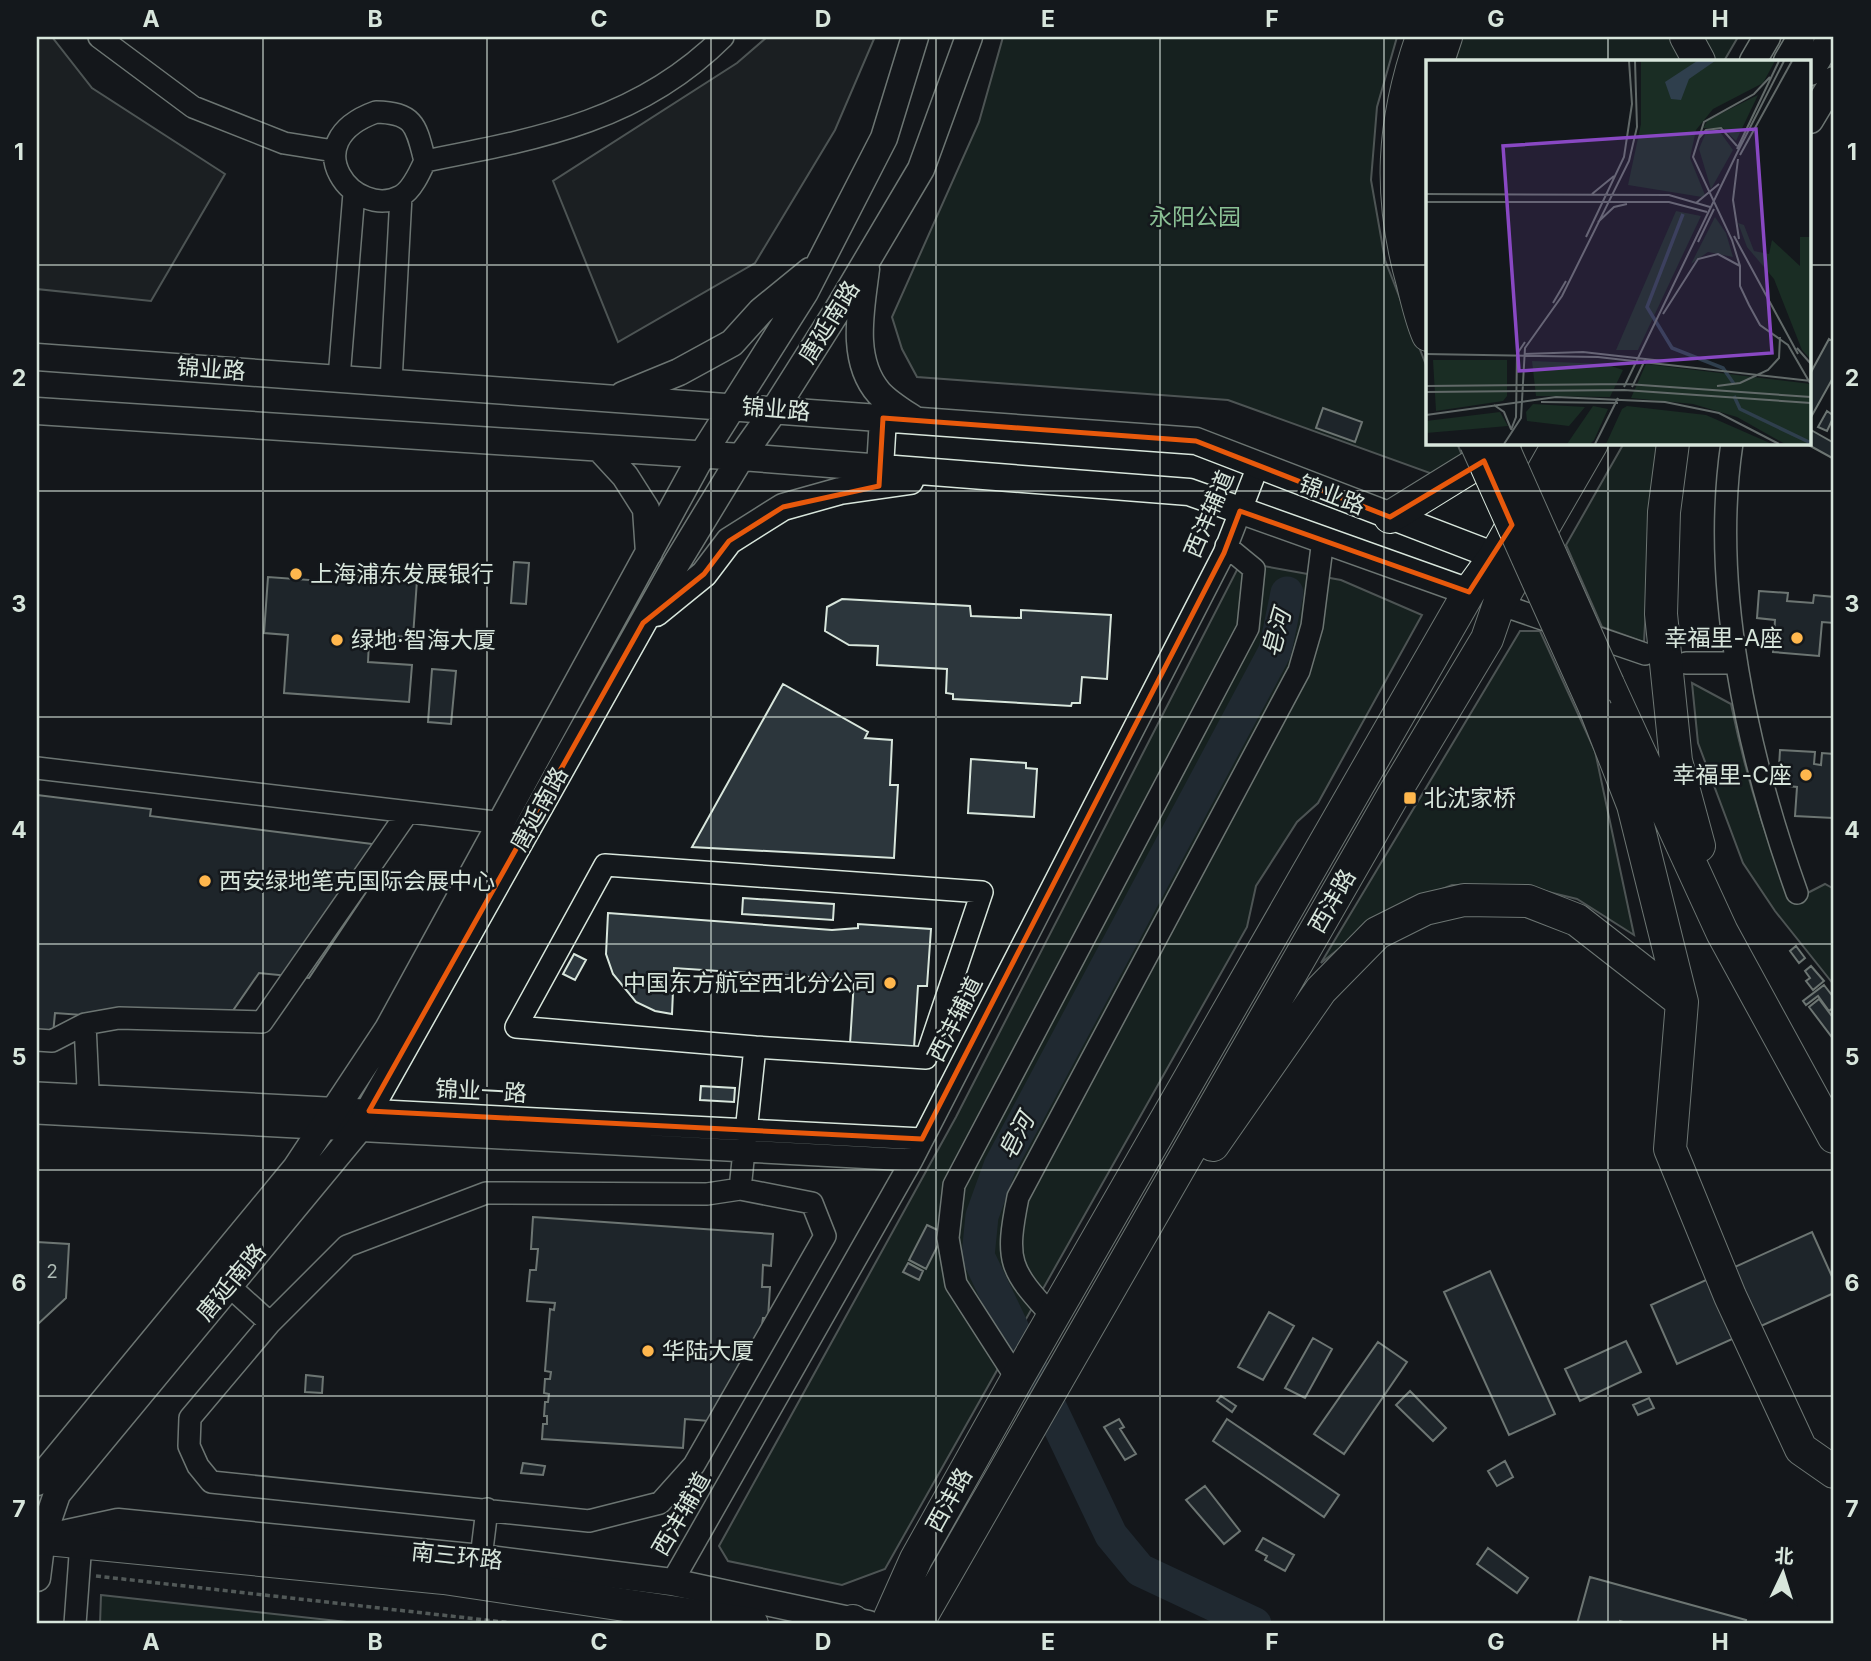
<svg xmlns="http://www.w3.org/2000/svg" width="1871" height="1661" font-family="Inter,'Noto Sans SC',sans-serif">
<rect width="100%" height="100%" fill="#14181c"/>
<path fill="#1a2d24" stroke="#939e99" stroke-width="2" d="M1003,37H1397L1377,107L1371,180L1385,260L1428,370V443H1457L1464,460L1438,476L1228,400L917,377L902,349L892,317L979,122Z
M1462,37H1673L1684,61H1455Z
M1702,37H1738L1724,61H1710Z
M1624,443H1661L1651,518L1644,642L1602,627L1566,545Z
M1241,562L1341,580L1422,615L1318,803L1297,822L1256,886L1247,927L885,1569L842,1585L728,1561L719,1546L956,1117Z
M1520,631H1540L1595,751L1634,935L1577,899L1524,886L1452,885L1385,912L1321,963Z
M1692,683L1731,704C1745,772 1764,837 1792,901L1825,884L1834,889V985L1775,911L1743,863L1698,743Z
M101,1595L365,1624H100Z"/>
<path fill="#24282b" stroke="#939e99" stroke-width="2" d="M37,37H52L92,88L225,174L151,301L37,289Z
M767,37L874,39L835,130L755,263L618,342L553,181L737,63Z"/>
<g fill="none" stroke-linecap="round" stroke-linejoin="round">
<path stroke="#2f3f4d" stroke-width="33" d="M1255,1624L1140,1570L1111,1535L978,1256L982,1216L1000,1166L1275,651L1287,593"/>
</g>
<path fill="#2c363c" stroke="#d8e6dc" stroke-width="2" d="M1829,339L1834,342V376L1810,419V374Z
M1323,408L1362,422L1355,442L1316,428Z
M1827,411L1834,416L1827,431L1818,427Z
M1811,430L1834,443V459L1805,443H1810Z
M514,562L529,563L526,604L511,603Z
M338,575L417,580L413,637L388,636L387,644L369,642L368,662L412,665L409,702L284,693L288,635L264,633L268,577L337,582Z
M1759,591L1788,593L1787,601L1813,603L1814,595L1834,597V623L1822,622L1819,656L1773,652L1775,620L1757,618Z
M842,599L970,606L971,616L1021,618V610L1111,615L1107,679L1082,677L1080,703H1072L1071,706L953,699V694L946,693L947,669L877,665L878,646L849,645L825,631L827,607Z
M432,669L456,671L451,724L428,722Z
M783,684L868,732L865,738L892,740L890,785H898L894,858L692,847Z
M1780,750L1815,752L1814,764L1821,765L1822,753L1834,754L1833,818L1795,816L1797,787L1778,785Z
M971,759L1026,763V768L1037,769L1034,817L968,813Z
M37,795L151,809L150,816L396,847L309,978L259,973L223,1025L55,1013L53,1034L37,1033Z
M743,898L834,904L833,920L742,914Z
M608,913L832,930L858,928V924L931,929L927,986H918L914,1048L850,1044L854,980L674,968L672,1014L655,1011L636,1002L613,974L606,954Z
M1796,946L1805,958L1799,963L1790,951Z
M574,954L586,960L575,980L563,974Z
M1811,966L1824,981L1813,990L1806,981L1810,978L1805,971Z
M1824,985L1834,998V1007L1829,1011L1818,996L1806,1005L1803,1001Z
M1819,999L1834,1019V1040L1809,1007Z
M701,1086L735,1088L734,1102L700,1100Z
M533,1217L773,1234L771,1266L763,1265L762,1287H770L768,1318H763L761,1331L709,1421L685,1419L683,1448L542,1439L543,1424H547V1416H544L545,1402H548L549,1394L544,1393L545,1379H550L551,1372L545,1371L550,1309L554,1310L555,1303L527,1301L530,1270H536L538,1249H531Z
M927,1225L944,1233L926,1269L909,1260Z
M1812,1232L1834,1281V1293L1677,1364L1651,1305Z
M37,1242L69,1244L66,1298L37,1325Z
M908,1263L923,1271L919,1280L903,1272Z
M1490,1271L1555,1414L1509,1435L1444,1292Z
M1269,1312L1294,1326L1263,1380L1238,1367Z
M1313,1338L1332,1349L1305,1398L1285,1388Z
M1626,1341L1641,1372L1580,1401L1565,1369Z
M1378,1342L1407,1362L1344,1454L1314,1434Z
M306,1375L323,1377L322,1393L305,1392Z
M1410,1391L1446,1428L1433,1441L1396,1405Z
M1221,1396L1236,1406L1232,1412L1217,1401Z
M1649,1398L1654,1408L1638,1415L1633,1405Z
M1119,1419L1124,1427L1120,1429L1136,1454L1125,1460L1104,1427Z
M1227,1419L1339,1495L1324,1517L1213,1441Z
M1505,1461L1513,1477L1497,1486L1488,1471Z
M523,1463L545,1466L543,1475L521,1473Z
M1205,1486L1240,1531L1224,1544L1186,1500Z
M1263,1538L1294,1555L1285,1571L1265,1560L1267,1556L1256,1550Z
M1488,1548L1528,1578L1517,1593L1477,1564Z
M1590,1577L1746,1620L1745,1624H1629L1620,1621L1619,1624H1577Z"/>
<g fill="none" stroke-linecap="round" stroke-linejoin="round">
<g stroke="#d8e6dc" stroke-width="24">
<path id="minor" d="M99,37L193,107L284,143L334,151
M376,112C415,113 416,126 425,161C420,172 412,190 401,196C355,221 292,142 376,112Z
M425,161C538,139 639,121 723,37
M339,378L354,193
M391,382L401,196
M1732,443C1710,588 1748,756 1797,893
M1499,604L1645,654
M1686,663H1735
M37,768L503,823
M85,1024L89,1110
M37,1040L52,1041L85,1024L119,1018L262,1022L408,812
M37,1093L922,1139
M37,1113L912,1160
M740,1189L812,1203L825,1236L694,1465L660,1503L589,1521L211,1482L198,1466L189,1446L190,1418L270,1323L347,1246L486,1193L707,1194Z
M740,1189L755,1047L926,1058L982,892L605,865L516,1027L755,1047
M228,1285L270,1323
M1053,1317C1009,1269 1005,1262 1018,1197L1299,671L1312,626L1323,539
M1017,1379L956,1284L948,1238L954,1185L1248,628L1254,569L1226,546
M481,1558L487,1509
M672,1582L912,1160L1224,553L1258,466
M75,1624L81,1542"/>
</g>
<g stroke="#d8e6dc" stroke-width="29">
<path id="major" d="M1753,61L1767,37
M1787,61L1801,37
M1810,72L1831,37
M1810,120L1834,80
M866,269C861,309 850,360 879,393C888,403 903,412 915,420
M37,357L1196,441L1495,556
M623,395L679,372L732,343L761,311L810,271
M37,411L741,457L1189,492L1469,592
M600,449L625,476L646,509L649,553
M880,468L883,418
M656,613L704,574L729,541L783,507L840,491L910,481
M37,1482L296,1168L388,1029L702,455L805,292L884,138L915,37
M58,1535L118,1522L481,1558L672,1582L868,1624
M37,1578L42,1538L57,1494L358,1130L676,564L741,457L775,409L837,311L921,169L969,37"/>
</g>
<g stroke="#d8e6dc" stroke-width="34">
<path id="highway" d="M1422,37C1392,123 1388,196 1413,284C1417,301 1421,319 1428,335
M1686,37L1699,61
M1438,61L1446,37
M1428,93C1419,152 1418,196 1428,254
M1673,443L1664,512L1661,614L1676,761L1699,846
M1390,517L1505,446
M1608,684L1722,932L1834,1137
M1596,710L1633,805L1682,1002L1670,1149L1730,1296L1801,1449L1834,1472
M1213,1145L1321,990L1377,933L1425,909L1464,900L1528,901L1577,920L1682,1002
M37,1538L444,1578L752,1624
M851,1624L853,1621
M887,1624L916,1559L1017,1379L1469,592L1495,556L1559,443
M917,1624L1394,794L1487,639L1499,604L1592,443"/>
</g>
<path stroke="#9da8a2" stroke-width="3.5" stroke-dasharray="5 3.5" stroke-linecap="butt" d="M96,1576L521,1624"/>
<use href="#minor" stroke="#14181c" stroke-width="21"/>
<use href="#major" stroke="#14181c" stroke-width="26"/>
<use href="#highway" stroke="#14181c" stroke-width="32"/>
<g stroke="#d8e6dc" stroke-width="34" stroke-linecap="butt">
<path id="highway-bridge" d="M1476,443L1596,710
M1501,443L1608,684"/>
</g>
<use href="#highway-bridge" stroke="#14181c" stroke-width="32"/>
</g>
<path d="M0 0H1871V1661H0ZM883,418L1196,441L1390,517L1484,461L1512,525L1469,592L1240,511L1224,553L922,1139L369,1111L643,623L704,574L729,541L783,507L879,486Z" fill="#14181c" fill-opacity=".55" fill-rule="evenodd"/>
<path fill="none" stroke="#e8590c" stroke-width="5" stroke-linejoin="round" d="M883,418L1196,441L1390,517L1484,461L1512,525L1469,592L1240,511L1224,553L922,1139L369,1111L643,623L704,574L729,541L783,507L879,486Z"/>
<path fill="none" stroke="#d8e6dc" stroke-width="2" stroke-opacity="0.55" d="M263,37V1624M487,37V1624M711,37V1624M936,37V1624M1160,37V1624M1384,37V1624M1608,37V61M37,265H1428M1810,265H1834M1608,443V1624M37,491H1834M37,717H1834M37,944H1834M37,1170H1834M37,1396H1834"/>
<g fill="#ffb74d" stroke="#14181c" stroke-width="2.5">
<circle cx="296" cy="574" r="7"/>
<circle cx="1797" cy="638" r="7"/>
<circle cx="337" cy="640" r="7"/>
<circle cx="1806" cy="775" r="7"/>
<rect x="1403" y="791" width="14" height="14" rx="3.5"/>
<circle cx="205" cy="881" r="7"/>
<circle cx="890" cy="983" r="7"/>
<circle cx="648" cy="1351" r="7"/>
</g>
<g text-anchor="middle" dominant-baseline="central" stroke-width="5" stroke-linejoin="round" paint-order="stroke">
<g font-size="19" fill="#adbab4">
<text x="52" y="1271">2</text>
</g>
<g font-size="23" fill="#8ac095" stroke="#14181c">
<text x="1195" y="217">永阳公园</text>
</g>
<g font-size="23" fill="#d8e6dc" stroke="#14181c">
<text transform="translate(829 322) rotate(-58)">唐延南路</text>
<text transform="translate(211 369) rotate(4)">锦业路</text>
<text transform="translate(776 409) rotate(5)">锦业路</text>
<text transform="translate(1332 495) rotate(21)">锦业路</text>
<text transform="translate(1209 514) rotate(-67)">西沣辅道</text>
<text transform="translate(539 809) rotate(-61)">唐延南路</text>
<text transform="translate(1332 901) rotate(-60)">西沣路</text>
<text transform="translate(955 1019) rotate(-63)">西沣辅道</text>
<text transform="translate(481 1091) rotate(3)">锦业一路</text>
<text transform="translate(231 1282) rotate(-50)">唐延南路</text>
<text transform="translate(949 1500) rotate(-61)">西沣路</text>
<text transform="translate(681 1514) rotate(-60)">西沣辅道</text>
<text transform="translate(457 1556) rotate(6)">南三环路</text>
</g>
<g font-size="23" fill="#d8e6dc" stroke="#14181c" text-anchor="start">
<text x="310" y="574">上海浦东发展银行</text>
<text x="1783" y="638" text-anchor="end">幸福里-A座</text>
<text x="351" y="640">绿地·智海大厦</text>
<text x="1792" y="775" text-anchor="end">幸福里-C座</text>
<text x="1424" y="798">北沈家桥</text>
<text x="219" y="881">西安绿地笔克国际会展中心</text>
<text x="876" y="983" text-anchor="end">中国东方航空西北分公司</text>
<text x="662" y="1351">华陆大厦</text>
</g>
<g font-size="24" font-style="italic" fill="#d8e6dc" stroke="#14181c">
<text transform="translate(1276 633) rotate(-74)">皂河</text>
<text transform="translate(1016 1136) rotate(-62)">皂河</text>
</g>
</g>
<g transform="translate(1426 60)">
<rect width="385" height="385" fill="#14181c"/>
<path d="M215,1H349L337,23L287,49L270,70L264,98L279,135L276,137L202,125L215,64ZM332,35L310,81L297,68H277L282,60ZM292,69L307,90L285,129L273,89L280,72ZM250,151L275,156L212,290H190ZM289,157L300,173L307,197L282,192L265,204ZM312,163L318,165L328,191L343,194L346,180L374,206V177H385V300L376,290L348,219L321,187ZM7,300H81V336L77,341L10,351ZM106,301L179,304L197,310L184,337L110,336ZM220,304L385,324V384H359L311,357L267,344L205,338ZM107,344L159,347L143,366L101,361L100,352ZM167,346L182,349L168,380L164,384H141ZM201,346L280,355L346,384H180L196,349ZM74,352L82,366L0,373V361Z" fill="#1a2d24"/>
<path d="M271,1H289L263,19L255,40L245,39L239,22Z" fill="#2f3f4d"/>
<path fill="none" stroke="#2f3f4d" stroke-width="3.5" d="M257,154L221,247L246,288L297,308L308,324M308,336L314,349L385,383"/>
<path fill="none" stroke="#626a69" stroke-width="2" d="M344,17L328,34L278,62L267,97L306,180L314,206V226L323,245L334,265L362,285L384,323M273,78L280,70L295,68L311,86M311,89L353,1M311,93L358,1M314,95L366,1M312,99L307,140L313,179M0,134L243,135L284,147M166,134L188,116M0,142H243L281,152M270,143L293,124M172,162L188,147L201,144M308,176L372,294M160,177L198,97L206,44L203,1M272,182L288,149M127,243L140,221M237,254L272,199L292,194L314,206M371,288L385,304M0,294L172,297L385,321M98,294L157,292L237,301M0,326L201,324L385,337M291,326L314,323L342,310L353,298L354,277M198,327L311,93M206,327L219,300M0,332L198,330L385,343M115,342L192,343M68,345L78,352L85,369M0,355L130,337L239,342L293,353L353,384M85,370L90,357L91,294L99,282M78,384L95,358L99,288L136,236L203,101L211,67L209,1M169,384L192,338"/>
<path fill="#8948c3" fill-opacity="0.15" stroke="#8948c3" stroke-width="3.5" d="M330,69L346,293L93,311L77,86Z"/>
<rect width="385" height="385" fill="none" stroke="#d8e6dc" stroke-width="3.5"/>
</g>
<rect width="1871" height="1661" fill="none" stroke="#14181c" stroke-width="77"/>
<g transform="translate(1783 1573) rotate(4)" stroke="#14181c" stroke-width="5" paint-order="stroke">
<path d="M0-5L12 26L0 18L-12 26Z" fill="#d8e6dc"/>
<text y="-10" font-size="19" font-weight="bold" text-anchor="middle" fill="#d8e6dc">北</text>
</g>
<rect x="38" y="38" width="1794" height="1584" fill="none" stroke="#d8e6dc" stroke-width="2.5"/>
<g font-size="23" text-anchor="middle" font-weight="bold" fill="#d8e6dc">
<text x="151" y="27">A</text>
<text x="375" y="27">B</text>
<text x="599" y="27">C</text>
<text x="823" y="27">D</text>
<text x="1048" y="27">E</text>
<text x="1272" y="27">F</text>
<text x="1496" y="27">G</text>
<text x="1720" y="27">H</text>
<text x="19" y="160">1</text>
<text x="1852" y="160">1</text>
<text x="19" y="386">2</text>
<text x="1852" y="386">2</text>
<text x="19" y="612">3</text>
<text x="1852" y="612">3</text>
<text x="19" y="838">4</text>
<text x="1852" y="838">4</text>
<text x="19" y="1065">5</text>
<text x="1852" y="1065">5</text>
<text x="19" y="1291">6</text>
<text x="1852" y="1291">6</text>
<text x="19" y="1517">7</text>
<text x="1852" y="1517">7</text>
<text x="151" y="1650">A</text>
<text x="375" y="1650">B</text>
<text x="599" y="1650">C</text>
<text x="823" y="1650">D</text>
<text x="1048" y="1650">E</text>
<text x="1272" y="1650">F</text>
<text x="1496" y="1650">G</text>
<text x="1720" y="1650">H</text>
</g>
</svg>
